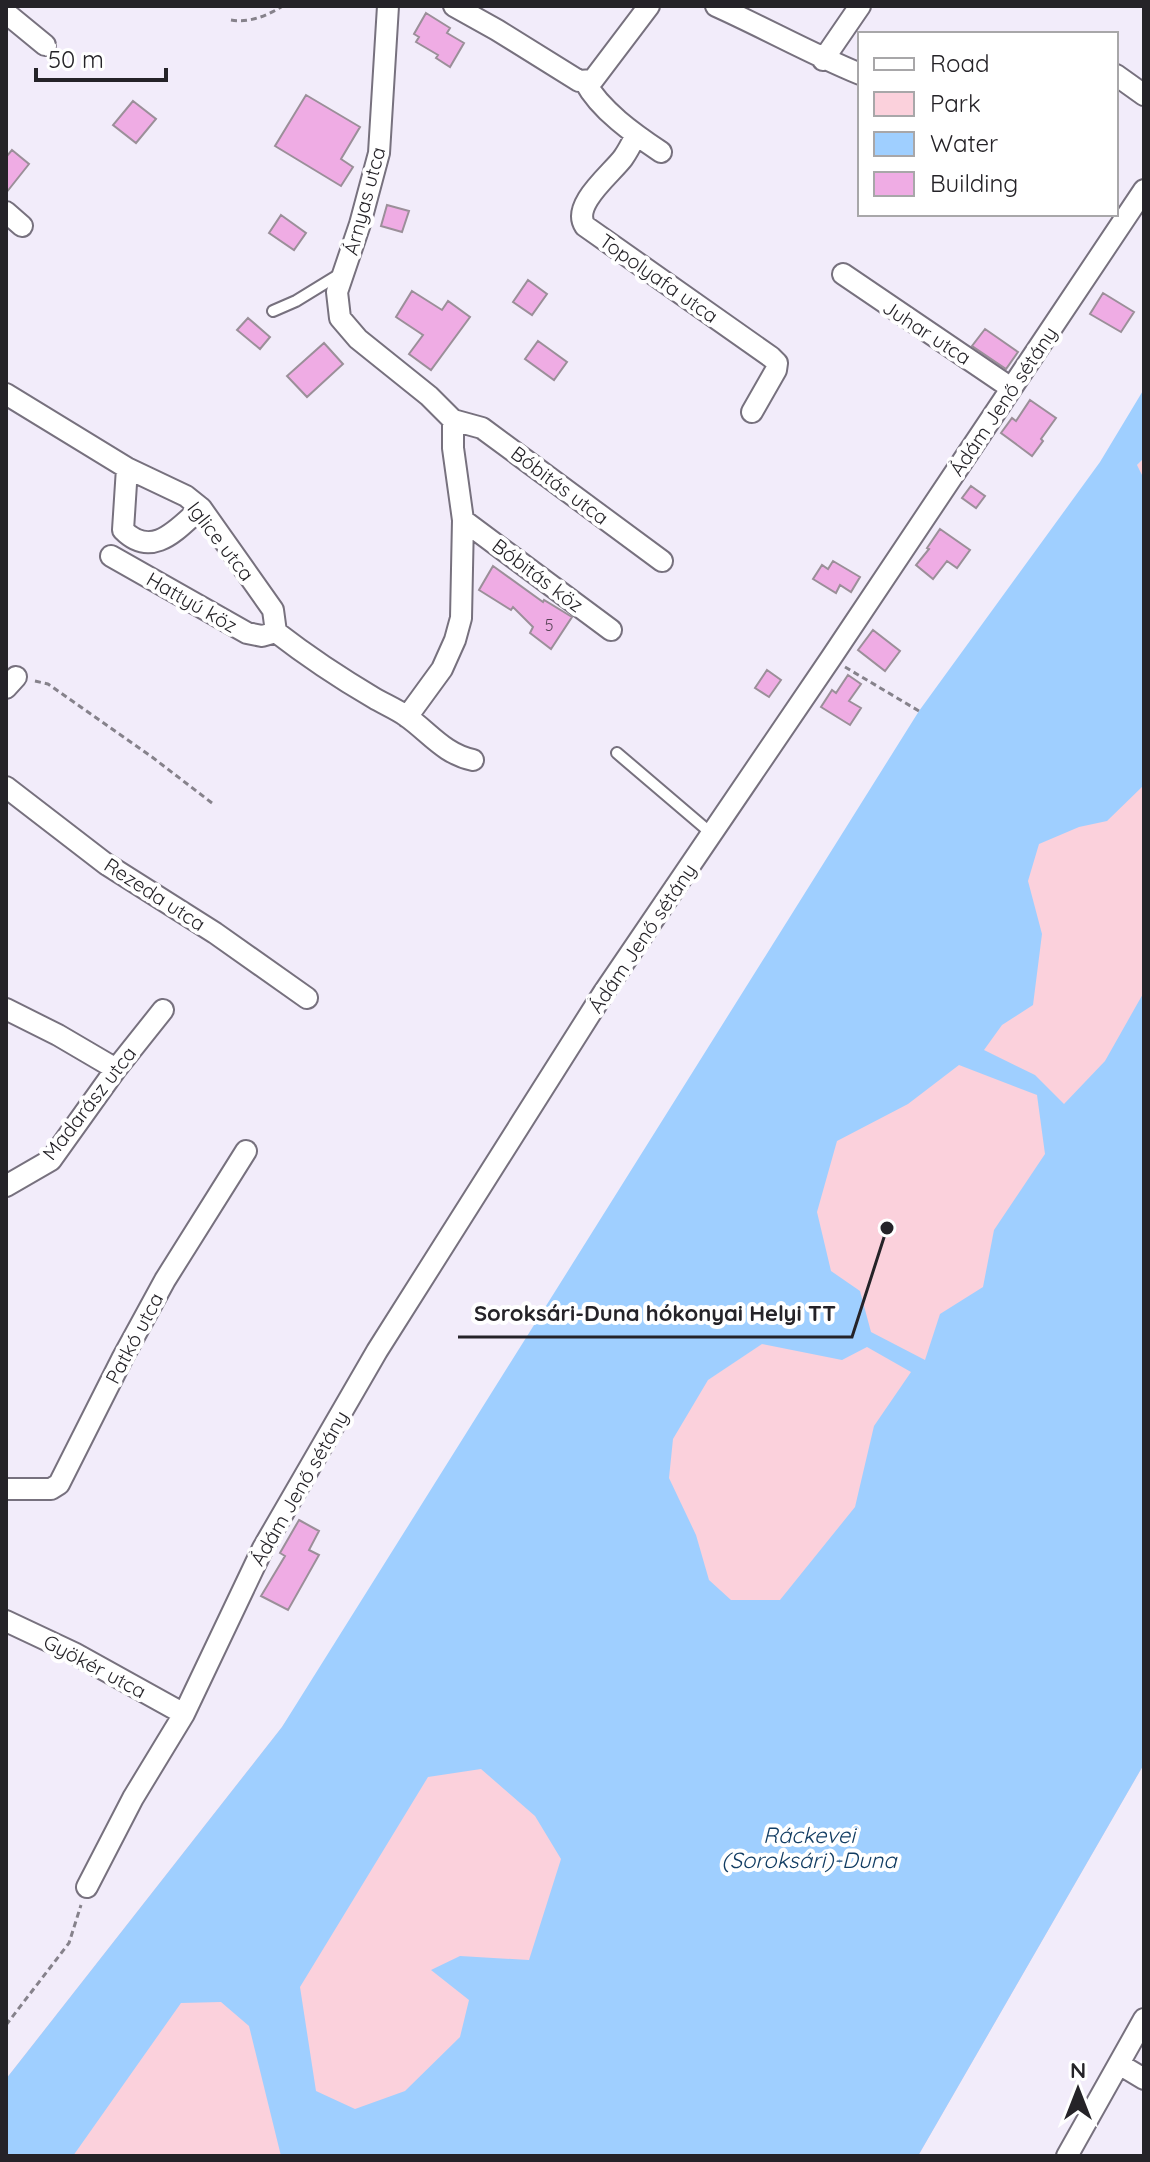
<svg xmlns="http://www.w3.org/2000/svg" width="1150" height="2162" font-family="Quicksand,sans-serif">
<rect width="100%" height="100%" fill="#f2ecfa"/>
<path fill="#fbd1dc" d="M1144,458V1764L918,2156H6V2079L282,1727L1137,465Z"/>
<path fill="#9fcfff" fill-rule="evenodd" d="M1144,389V458L1137,465L1144,479V785L1107,821L1079,827L1039,844L1028,881L1042,934L1033,1005L1002,1025L984,1050L1035,1075L1064,1104L1105,1061L1144,992V1764L918,2156H281L249,2026L221,2002L181,2003L73,2156H6V2079L282,1727L919,711L1100,462ZM959,1065L1037,1095L1045,1154L994,1230L983,1287L940,1314L925,1360L871,1332L860,1291L831,1271L817,1212L837,1141L908,1104ZM762,1344L842,1360L867,1347L911,1372L874,1426L855,1507L780,1600H731L709,1580L696,1535L669,1478L673,1439L708,1380ZM481,1769L535,1816L561,1859L529,1960L460,1956L431,1970L469,2000L460,2037L405,2091L355,2109L316,2091L300,1987L428,1777Z"/>
<path fill="#eface4" stroke="#9b8f99" stroke-width="2" d="M426,13L450,28L447,33L464,43L450,67L436,58L438,55L416,42L419,37L414,34Z
M306,95L360,127L341,159L353,167L341,186L275,146Z
M133,101L156,119L136,143L113,125Z
M12,150L29,164L6,193V157Z
M387,205L409,211L402,232L381,226Z
M281,215L306,233L294,250L269,233Z
M528,280L547,294L532,315L513,302Z
M412,291L442,310L448,301L470,317L431,370L409,354L423,335L396,317Z
M1103,293L1134,312L1121,332L1090,314Z
M248,318L270,337L260,349L237,330Z
M985,329L1018,352L1006,369L972,346Z
M538,341L567,362L554,380L525,359Z
M324,343L343,364L307,397L287,376Z
M1030,400L1056,418L1041,439L1043,441L1032,456L1001,433L1012,418L1016,421Z
M971,486L985,496L976,508L962,498Z
M940,529L970,550L957,568L947,561L933,579L916,565L929,549L927,548Z
M833,561L860,577L851,592L840,585L836,593L813,579L822,565L828,569Z
M493,566L543,602L544,600L572,617L551,649L530,633L533,627L513,607L511,610L479,590Z
M873,630L900,651L885,671L858,650Z
M767,670L781,680L769,697L755,688Z
M848,675L861,684L849,701L861,708L850,725L821,707L832,690L836,693Z
M299,1520L319,1531L309,1550L319,1555L288,1610L261,1596L285,1556L280,1553Z"/>
<g fill="none" stroke-linecap="round" stroke-linejoin="round">
<g stroke="#77717e" stroke-width="14">
<path id="lane" d="M273,311L296,301L340,274
M617,753L712,834"/>
</g>
<g stroke="#77717e" stroke-width="24">
<path id="street" d="M388,6L379,153L360,224L337,292L340,318L358,339L429,396L453,420V448L463,520L461,618L455,640L442,669L407,717
M454,6L497,30L579,81L593,80L649,6
M716,6C765,28 811,54 860,74
M6,13L45,45
M823,60L860,6
M1116,75L1144,95
M585,82C600,110 634,134 661,152
M636,135C632,143 628,151 623,158C611,174 571,205 585,226L771,357L777,363L776,370L752,412
M6,212L22,226
M843,274L1011,388
M6,394L127,468L186,496L201,508L273,610L276,632C307,656 340,678 374,698C384,704 396,709 406,716C429,732 444,754 473,760
M453,420L482,428L662,561
M127,468L123,530C153,560 178,528 201,508
M463,520L611,630
M111,556L247,633L262,636L276,632
M6,688L16,677
M6,787L106,864L215,933L307,998
M6,1009L58,1035L116,1069
M6,1186L51,1160L116,1069L163,1010
M6,1489H51L59,1484L123,1357L165,1280L246,1151
M6,1621L74,1653L184,1714
M87,1887L133,1798L184,1714L263,1548L377,1351L604,992L831,658L1144,190
M1119,2064L1144,2079
M1067,2156L1144,2019"/>
</g>
<path stroke="#86828b" stroke-width="3" stroke-dasharray="6 4" stroke-linecap="butt" d="M231,20C250,23 266,16 283,6
M845,667L919,711
M35,681L48,684L152,757L212,803
M6,2025L69,1943L81,1905"/>
<use href="#lane" stroke="#fff" stroke-width="10"/>
<use href="#street" stroke="#fff" stroke-width="20"/>
</g>
<g text-anchor="middle" dominant-baseline="central" stroke-width="8" stroke-linejoin="round" paint-order="stroke">
<g font-size="16" fill="#584557">
<text x="549" y="625">5</text>
</g>
<g font-size="20" fill="#252328" stroke="#fff">
<text transform="translate(364 201) rotate(-75)">Árnyas utca</text>
<text transform="translate(659 278) rotate(35)">Topolyafa utca</text>
<text transform="translate(927 332) rotate(33)">Juhar utca</text>
<text transform="translate(1003 401) rotate(-56)">Ádám Jenő sétány</text>
<text transform="translate(560 485) rotate(37)">Bóbitás utca</text>
<text transform="translate(221 541) rotate(52)">Iglice utca</text>
<text transform="translate(538 575) rotate(37)">Bóbitás köz</text>
<text transform="translate(192 602) rotate(30)">Hattyú köz</text>
<text transform="translate(155 894) rotate(33)">Rezeda utca</text>
<text transform="translate(642 938) rotate(-56)">Ádám Jenő sétány</text>
<text transform="translate(89 1103) rotate(-52)">Madarász utca</text>
<text transform="translate(134 1338) rotate(-62)">Patkó utca</text>
<text transform="translate(299 1488) rotate(-60)">Ádám Jenő sétány</text>
<text transform="translate(95 1666) rotate(28)">Gyökér utca</text>
</g>
<g font-size="22" font-style="italic" fill="#123d63" stroke="#fff">
<text x="809" y="1835">Ráckevei<tspan x="809" dy="25">(Soroksári)-Duna</tspan></text>
</g>
</g>
<path fill="none" stroke="#252328" stroke-width="3" d="M887 1228L852 1337H458"/>
<circle fill="#252328" stroke="#fff" stroke-width="3" cx="887" cy="1228" r="8"/>
<g font-size="22" text-anchor="middle" font-weight="bold" fill="#252328" stroke="#fff" stroke-width="8" stroke-linejoin="round" paint-order="stroke">
<text x="655" y="1321">Soroksári-Duna hókonyai Helyi TT</text>
</g>
<rect width="1150" height="2162" fill="none" stroke="#252328" stroke-width="16"/>
<rect x="858" y="32" width="260" height="184" fill="#ffffff" stroke="#a8a7a9" stroke-width="2"/>
<rect x="874" y="58" width="40" height="12" fill="#ffffff" stroke="#a8a7a9" stroke-width="2"/>
<text x="930" y="72" font-size="24" fill="#252328">Road</text>
<rect x="874" y="92" width="40" height="24" fill="#fbd1dc" stroke="#a8a7a9" stroke-width="2"/>
<text x="930" y="112" font-size="24" fill="#252328">Park</text>
<rect x="874" y="132" width="40" height="24" fill="#9fcfff" stroke="#a8a7a9" stroke-width="2"/>
<text x="930" y="152" font-size="24" fill="#252328">Water</text>
<rect x="874" y="172" width="40" height="24" fill="#eface4" stroke="#a8a7a9" stroke-width="2"/>
<text x="930" y="192" font-size="24" fill="#252328">Building</text>
<g transform="translate(1078 2090)" stroke="#ffffff" stroke-width="6" paint-order="stroke">
<path d="M0-6L14 30L0 20L-14 30Z" fill="#252328"/>
<text y="-12" font-size="22" font-weight="bold" text-anchor="middle" fill="#252328">N</text>
</g>
<path d="M36 68v12h130v-12" fill="none" stroke="#252328" stroke-width="4"/>
<text x="48" y="68" font-size="24" fill="#252328" stroke="#ffffff" stroke-width="6" paint-order="stroke">50 m</text>
</svg>
